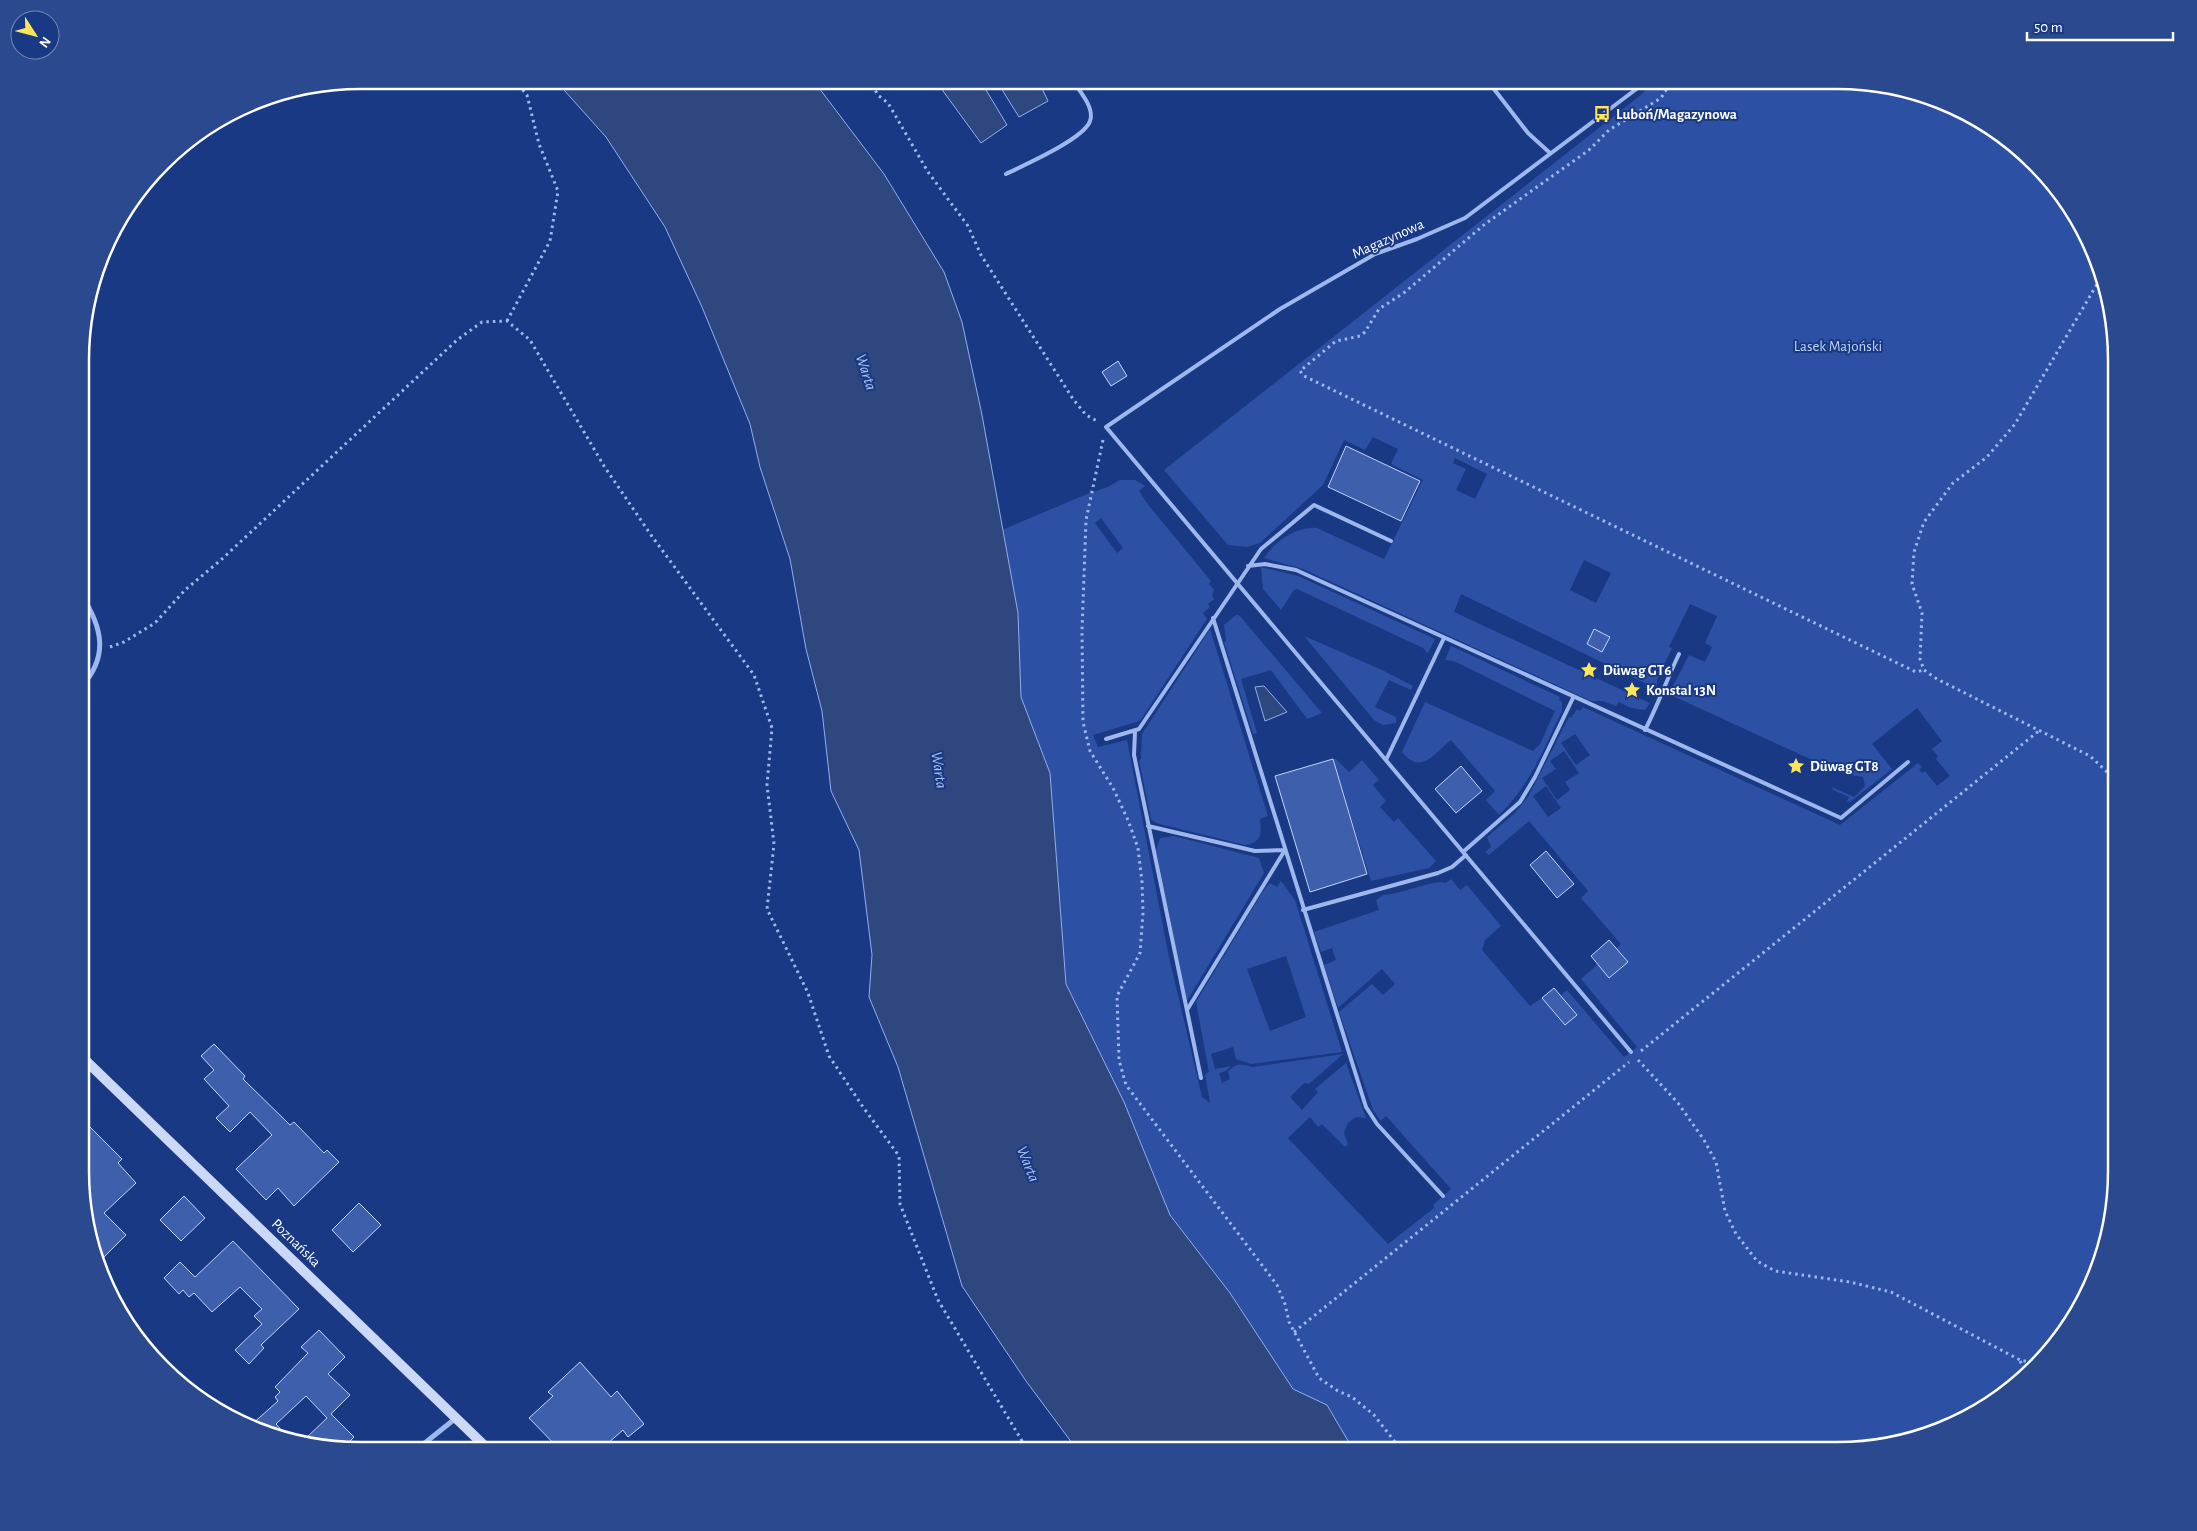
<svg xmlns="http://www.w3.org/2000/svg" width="2197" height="1531" font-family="'Alegreya Sans',sans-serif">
<rect width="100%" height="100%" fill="#193984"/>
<path fill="#2c50a3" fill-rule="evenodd" d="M1656,81H1856L1928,95L2007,138L2048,175L2088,236L2116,341V1190L2102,1262L2059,1341L2022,1382L1961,1422L1910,1442L1838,1451H1354L1327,1406L1293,1389L1230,1293L1170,1215L1124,1102L1066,984L1050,773L1021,697L1018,613L1002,530L1087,494L1108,487L1120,480H1135L1145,486L1139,491L1146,502L1211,581L1209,584L1214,590L1212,596L1214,599L1208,604L1210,607L1203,613L1207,619L1140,721L1093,735L1098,747L1127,740L1169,957L1202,1097L1210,1103L1205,1074L1209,1072L1196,1002L1265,888L1270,883L1277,887L1281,881L1295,900L1342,1052L1251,1064L1236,1059L1233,1047L1211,1054L1215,1069L1231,1066L1226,1071L1219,1073L1222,1083L1230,1079L1228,1072C1236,1063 1241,1064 1252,1067L1343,1054L1309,1084L1304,1083L1290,1097L1302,1110L1318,1092L1315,1089L1346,1063L1366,1118L1356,1117L1348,1123L1344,1133L1348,1144L1345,1147L1322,1124L1318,1127L1310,1117L1288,1138L1388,1244L1434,1208L1433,1205L1451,1189L1386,1116L1381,1121L1373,1110L1339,1012L1372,984L1383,995L1395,984L1382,969L1338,1008L1324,965L1336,960L1332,948L1321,952L1314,932L1379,910L1376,900L1383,895C1401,895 1432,879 1446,883L1451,879L1460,890L1467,885L1501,926L1485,940L1482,950L1530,1006L1542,998L1565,1025L1560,996L1567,990L1624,1057L1637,1047L1581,979L1621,944L1581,898L1588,891L1529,821L1489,855L1485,852L1491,847L1487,837L1514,814L1528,797L1569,717L1571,718L1577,709L1580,711L1583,707L1840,825L1918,763L1922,767L1919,770L1923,773L1925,771L1937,786L1950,776L1936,759L1938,756L1932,749L1942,741L1917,708L1872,744L1892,769L1850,802L1847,801L1849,797L1833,790L1832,787L1854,797L1865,786L1863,777L1844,774L1823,765L1673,696V686L1689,655L1705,662L1712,647L1705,643L1717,616L1690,604L1669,647L1672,648L1657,680V689L1461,594L1454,612L1650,703L1645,710L1631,708L1619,702L1616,706L1602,701H1591L1303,569L1264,558C1275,541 1297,526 1317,528L1384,559L1423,480L1391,464L1398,449L1373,437L1365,450L1344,440L1323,485L1260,543L1247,547L1228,545L1164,470L1637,98ZM1455,458L1487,474L1475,499L1456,490L1466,469L1453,463ZM1101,518L1123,548L1117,553L1095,523ZM1584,560L1611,573L1596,603L1570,590ZM1575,734L1590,755L1576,765L1561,743ZM1564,751L1579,773L1565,782L1570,790L1557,800L1542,778L1556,769L1550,761ZM1546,786L1561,808L1548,817L1533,796ZM1286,956L1306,1017L1270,1031L1247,969Z
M1261,567L1298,576L1435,639L1428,653L1423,648L1297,589L1294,590L1281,610L1263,589Z
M1236,615H1239L1322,713L1307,719L1271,670L1241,679L1257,733L1253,734L1224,642L1226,641L1224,625Z
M1210,629L1268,816L1260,819C1262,835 1261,842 1245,845L1156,823L1151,819L1139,760L1141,759L1142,734Z
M1304,636L1382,670L1413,686L1411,690L1389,680L1375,707L1396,717V723L1383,725L1374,720Z
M1451,646L1560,697L1559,700L1562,702V711C1543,750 1531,784 1499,815L1486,800L1495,791L1451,740C1434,753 1422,776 1402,752L1425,702L1533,751L1540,744L1555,711L1454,661L1445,660Z
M1333,759H1336L1349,772L1362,760L1379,780L1373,785L1386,801L1380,807L1394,822L1398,818L1436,861L1429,868L1371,881Z
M1174,836L1259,858L1264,873L1187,1001L1156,850L1160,838Z"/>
<path fill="#2f477f" stroke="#91afee" d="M555,80H813L884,174L944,272L962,322L982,415L1018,613L1021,697L1050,773L1066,984L1124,1102L1170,1215L1230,1293L1293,1389L1327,1405L1354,1451H1078L1026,1381L962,1286L898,1067L869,997L872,955L859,850L831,791L822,711L806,649L790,559L760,467L750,424L702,307L665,227L606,137Z
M935,80H980L1007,125L981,143Z
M996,80H1038L1048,101L1019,117Z
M1264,686L1287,712L1265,721L1255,687Z"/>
<path fill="#3e5fab" stroke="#c3d4f9" d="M1118,361L1127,376L1111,386L1102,372Z
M1346,446L1420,481L1401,521L1328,487Z
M1594,629L1610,637L1602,652L1587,644Z
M1333,759L1367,874L1310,892L1275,776Z
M1461,766L1482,791L1456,813L1435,789Z
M1546,851L1574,884L1557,898L1530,865Z
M1609,940L1628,962L1609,978L1591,956Z
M1554,988L1577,1015L1565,1025L1542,998Z
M214,1044L245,1076L243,1079L290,1125L294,1122L324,1153L327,1150L339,1162L294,1206L278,1188L266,1200L236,1169L272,1135L250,1112L230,1132L216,1118L229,1106L204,1079L214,1070L201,1056Z
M82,1119L122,1159L118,1163L136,1183L104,1213L126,1235L100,1261L82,1208Z
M184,1196L205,1218L181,1241L160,1220Z
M359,1203L381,1225L353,1252L332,1230Z
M233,1241L299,1309L261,1345L264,1348L249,1364L235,1350L262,1324L254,1316L262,1309L240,1287L212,1312L194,1293L189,1297L183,1290L179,1294L164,1278L180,1262L195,1277Z
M319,1330L345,1357L328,1374L350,1395L331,1414L354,1437L341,1450L302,1442L327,1418L306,1396L276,1424L290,1440L269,1436L250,1426L278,1401L275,1397L280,1392L275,1387L308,1353L301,1347Z
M580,1362L611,1397L617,1391L644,1424L628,1437L623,1430L599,1451L560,1450L529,1418L553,1396L548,1392Z"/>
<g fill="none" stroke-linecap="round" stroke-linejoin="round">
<path stroke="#9eb7ec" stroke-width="3" stroke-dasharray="2.5 4" stroke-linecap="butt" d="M868,80L879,96L888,103L928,172L968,226L981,255L1073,399L1086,415L1097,421
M1676,81L1668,87L1661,98L1609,130L1589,150L1485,224L1405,292L1379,309L1365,332L1360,336L1336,341L1300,371L1304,376L1916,672L1924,670
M2100,279L2015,424L1987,457L1953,483L1924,522L1914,552L1912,584L1922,613L1920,659L1924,670L1937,679L2090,756L2106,771L2116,796
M507,321L550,241L558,191L539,144L527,95L514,80
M1103,440L1086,520L1082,631L1083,722L1090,751L1113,788L1128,820L1138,848L1142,882L1143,913L1140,953L1117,996L1119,1060L1126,1085L1277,1285L1285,1304L1289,1322L1319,1378L1338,1391L1352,1397L1374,1415L1402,1451
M110,647L124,642L155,623L185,590L222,559L457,340L482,322L507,321L530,340L604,466L651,535L754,675L772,728L767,785L774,844L767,909L808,993L829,1056L863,1107L899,1156L900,1204L938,1300L1028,1451
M1641,1051L2040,730
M1638,1060L1678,1103L1704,1140L1716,1162L1725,1211L1736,1234L1757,1261L1775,1271L1850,1282L1891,1292L2020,1360L2038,1364
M1294,1332L1629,1062
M2020,1361L2028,1375"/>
<path stroke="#9eb7ec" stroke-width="4" d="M1487,80L1528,133L1550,153
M1006,174C1024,165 1084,139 1090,121C1095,108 1079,90 1072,80
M1248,566L1265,564L1296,570L1841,818L1908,762
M1213,618L1366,1107L1377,1124L1443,1196
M1645,730C1658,705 1667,679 1679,654
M1135,732L1134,755L1201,1078
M1106,739L1139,729L1261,549L1314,505L1391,541
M1386,760L1444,638
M1148,826L1255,851L1285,850
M1463,852L1520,802L1535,777L1573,698
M1303,910L1438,873L1452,867L1466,855
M1187,1010L1285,850
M1631,1052L1106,427L1280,309L1375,254L1417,239L1465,218L1647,81"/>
<path stroke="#9eb7ec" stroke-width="5" d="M82,596C102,627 109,656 82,686
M416,1450L456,1418"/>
<path stroke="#cbd8f8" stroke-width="10" d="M82,1057L489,1450"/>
</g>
<defs>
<g id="bus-bare" transform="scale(1.35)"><path d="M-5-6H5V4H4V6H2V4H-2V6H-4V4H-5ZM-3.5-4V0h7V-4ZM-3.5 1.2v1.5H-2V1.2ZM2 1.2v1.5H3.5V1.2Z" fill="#ffe659" stroke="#193984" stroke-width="2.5" paint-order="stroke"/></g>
<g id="sight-bare" transform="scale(1.35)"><path d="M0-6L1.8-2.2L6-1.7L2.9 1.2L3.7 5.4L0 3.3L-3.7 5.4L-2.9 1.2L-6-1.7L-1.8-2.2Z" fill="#ffe659" stroke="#193984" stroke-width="2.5" paint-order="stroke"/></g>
</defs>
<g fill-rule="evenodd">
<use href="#bus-bare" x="1602" y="114"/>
<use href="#sight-bare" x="1589" y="670"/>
<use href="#sight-bare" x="1632" y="690"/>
<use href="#sight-bare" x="1796" y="766"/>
</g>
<g text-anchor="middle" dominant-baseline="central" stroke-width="4" stroke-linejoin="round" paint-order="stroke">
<g font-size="15" font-weight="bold" fill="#fff" stroke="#193984" text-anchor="start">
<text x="1616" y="114">Luboń/Magazynowa</text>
<text x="1603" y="670">Düwag GT6</text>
<text x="1646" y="690">Konstal 13N</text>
<text x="1810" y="766">Düwag GT8</text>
</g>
<g font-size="15" fill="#fff" stroke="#193984">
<text transform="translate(1388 239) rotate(-24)">Magazynowa</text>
<text transform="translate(296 1243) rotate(44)">Poznańska</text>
</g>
<g font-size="15" fill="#c3d4f9" stroke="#193984">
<text x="1838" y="346">Lasek Majoński</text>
</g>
<g font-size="16" font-style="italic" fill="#aac1f3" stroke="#193984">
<text transform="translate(866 372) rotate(72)">Warta</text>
<text transform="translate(939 770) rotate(81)">Warta</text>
<text transform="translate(1028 1164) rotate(68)">Warta</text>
</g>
</g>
<path d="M0 0H2197V1531H0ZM360 89H1837A271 271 0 0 1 2108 360V1171A271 271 0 0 1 1837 1442H360A271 271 0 0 1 89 1171V360A271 271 0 0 1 360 89Z" fill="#2b498e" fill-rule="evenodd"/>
<path fill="none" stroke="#fff" stroke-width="2.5" d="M360 89H1837A271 271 0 0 1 2108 360V1171A271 271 0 0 1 1837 1442H360A271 271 0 0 1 89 1171V360A271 271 0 0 1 360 89Z"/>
<g transform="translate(35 35) rotate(126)"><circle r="24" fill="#193984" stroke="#7588b5"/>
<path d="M0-4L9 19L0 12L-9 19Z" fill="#ffe659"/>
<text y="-8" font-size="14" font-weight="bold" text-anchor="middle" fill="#ffffff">N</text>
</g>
<path d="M2027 32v8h146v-8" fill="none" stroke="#ffffff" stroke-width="2.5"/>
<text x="2034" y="32" font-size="15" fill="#ffffff" stroke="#193984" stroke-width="4" paint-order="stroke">50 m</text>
</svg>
